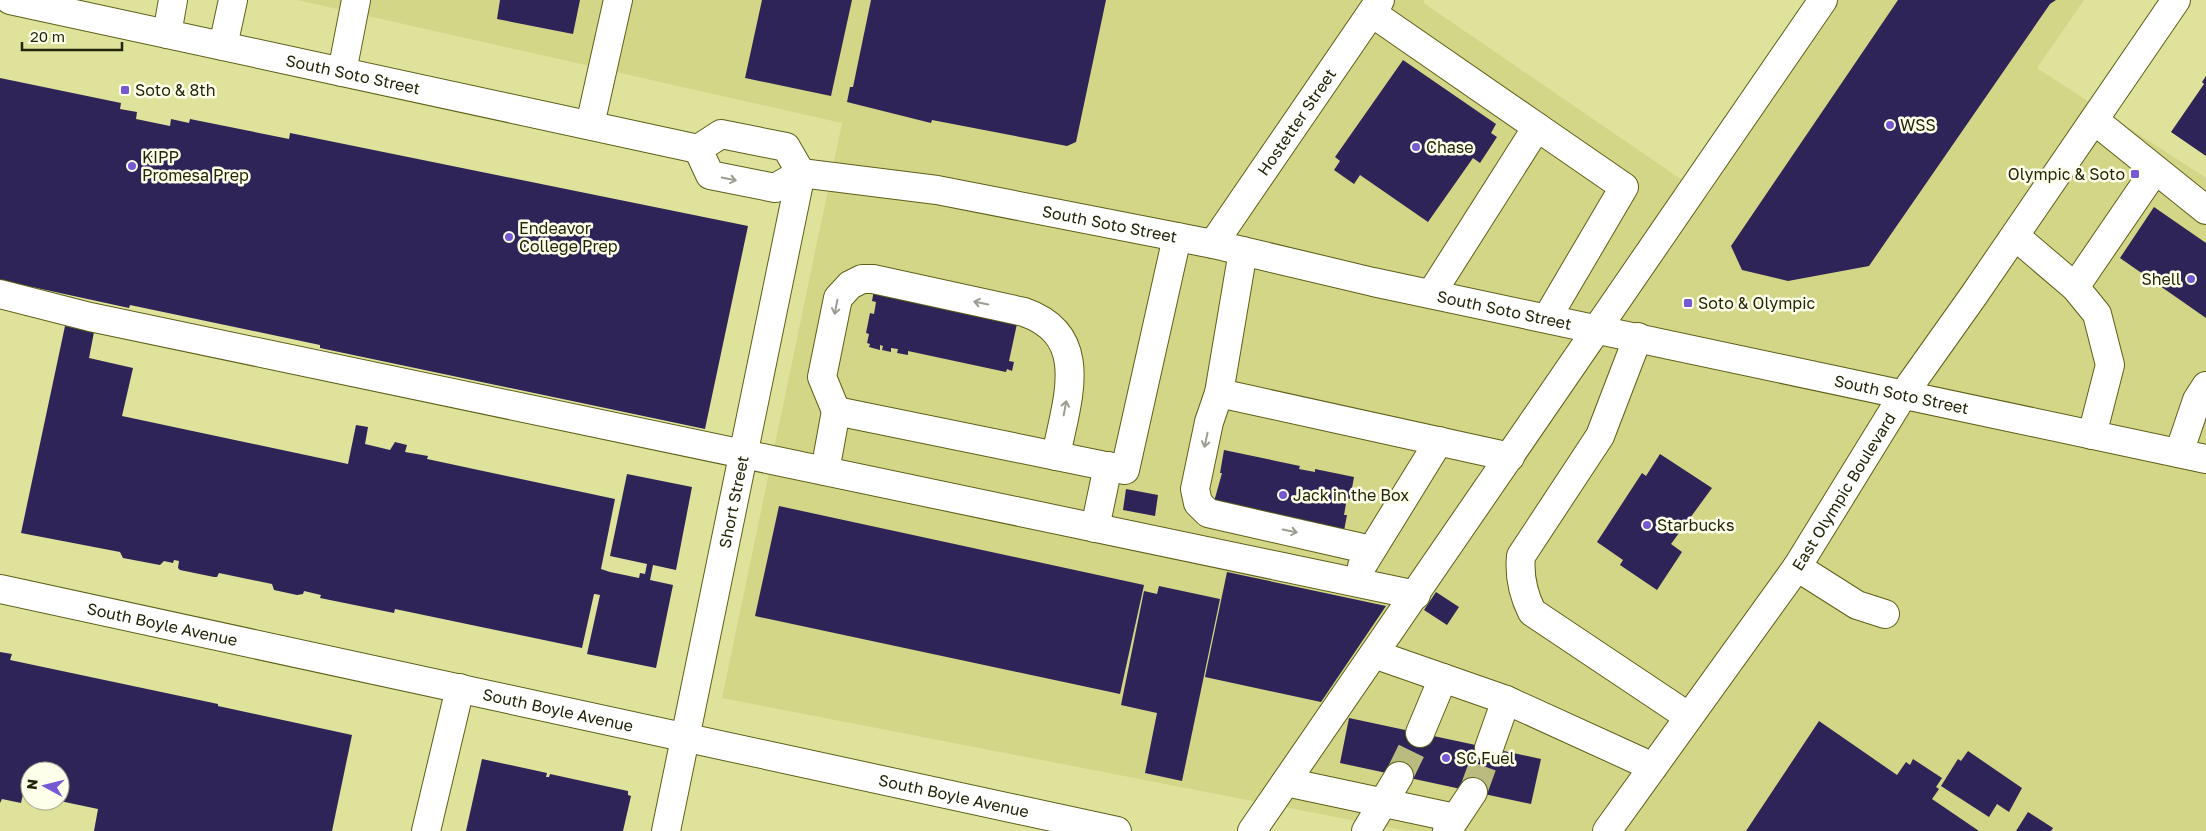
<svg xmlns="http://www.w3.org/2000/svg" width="2206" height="831" font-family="'Golos Text',sans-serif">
<rect width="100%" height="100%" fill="#dee29b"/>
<path fill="#d3d687" d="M297,0H1423L1425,4L1707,197L1830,0H2084L2037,68L2206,178V831H1408L722,698L842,123Z"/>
<path fill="#2f2458" d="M500,0H580L573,34L497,19Z
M762,0H852L831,96L745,78Z
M871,0H1106L1076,142L1067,146L932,120L931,123L847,102L850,87H853Z
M1898,0H2056L2050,4L1869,266L1788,281L1742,270L1731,246Z
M1403,60L1496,124L1491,133L1497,137L1480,163L1473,158L1428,222L1360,175L1354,184L1334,170L1340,161L1335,157Z
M2206,76V156L2171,132L2204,84L2202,82Z
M0,78L121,103L120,109L137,112L136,119L170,126L171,119L189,123L190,119L289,139L290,133L748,226L705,429L320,348V345L130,305L129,308L0,280Z
M2154,207L2206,243V318L2120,258Z
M874,290L1018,319L1009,361L1014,362L1012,371L1007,369L1006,372L908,351V355L897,353L898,349L891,348V352L882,350L883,346L880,345V350L869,347L870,344L867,343L869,334L866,333L870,313L874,314L876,302L872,301Z
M65,326L94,332L89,358L133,368L122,416L348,464L356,425L368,427L365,444L390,450L395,442L407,445L405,452L428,456L427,459L615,499L601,569L610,572L639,578L640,573L645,574L647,564L610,556L627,474L692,487L676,570L653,565L650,580L673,585L656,668L587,654L600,595L595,594H594L582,648L395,609L394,613L320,598L321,595L304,591L303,594L297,595L274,590L272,584L219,573L217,577H214L180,570L178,568L179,561L174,560L173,563L164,561L160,565L123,558L120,552L21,533Z
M1224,450L1300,466L1299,469L1315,472V469L1354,477L1350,499L1347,498L1344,515H1347L1343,536L1212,509L1222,473H1220Z
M1660,454L1712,488L1671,544L1682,552L1657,590L1620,565L1623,560L1597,542L1642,473L1646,476Z
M1126,489L1158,495L1155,516L1123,510Z
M779,506L1144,585L1120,694L755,616Z
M1227,572L1386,606L1321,702L1205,677Z
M1159,586L1220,599L1182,781L1145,773L1157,713L1121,705L1144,591L1157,594Z
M1436,592L1459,607L1447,625L1424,610Z
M0,652L12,654L10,660L218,704V706L352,735L332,831H94L98,809L60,801V771H30V795L23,794L21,803L2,799L0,803Z
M1349,718L1541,759L1531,804L1340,763Z
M1819,721L1897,775L1906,762L1910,765L1913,759L1942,778L1936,787L1939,789L1932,799L1979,831H1746Z
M1968,751L2022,788L2009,812L1997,804L1989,817L1941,786L1958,759L1961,761Z
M482,759L547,773L546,777H549L550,774L628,791V795L631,796L623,831H466Z
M2028,812L2053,828L2051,831H2016Z"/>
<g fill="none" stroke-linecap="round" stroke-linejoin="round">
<path stroke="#b9bc7e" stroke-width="28" stroke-dasharray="28 14" stroke-linecap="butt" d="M1399,776L1420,733
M1473,792L1489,748"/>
<g stroke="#5e5f18" stroke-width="30">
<g id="minor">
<path d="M1372,13L1537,127L1431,294"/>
<path d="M167,34L173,0"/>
<path d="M223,46L233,0"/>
<path d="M342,72L356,0"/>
<path d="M2094,120L2206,210"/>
<path d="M590,125L618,0"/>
<path d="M1537,127L1624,187L1547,318"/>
<path d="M2015,236L2075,287L2097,314L2110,365L2092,435"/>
<path id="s1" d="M1213,244L1380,0"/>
<path d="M1243,251L1219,393L1510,457"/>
<path d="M2075,287L2155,170"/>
<path d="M0,294L90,317L1416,595"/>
<path d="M1638,337L1600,436L1521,556C1519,576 1523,594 1532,612L1689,717"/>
<path d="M1219,393L1209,422L1195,489L1198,503L1208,513L1371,550"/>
<path d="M836,411L822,377L838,298L850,285L862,279H873L1024,312C1093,336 1066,402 1056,456"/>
<path d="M2179,453L2197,400L2206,386"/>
<path d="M825,471L836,411L1125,470L1177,237"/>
<path d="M1095,528L1108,466"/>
<path d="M1362,566L1439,441"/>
<path d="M1797,567L1857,605L1885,614"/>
<path d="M1374,654L1506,700L1653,767"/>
<path d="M1420,733L1443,678"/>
<path d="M1489,748L1506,700"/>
<path d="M1286,782L1455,818"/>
<path d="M426,831L460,688"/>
<path id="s2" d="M666,831L801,173"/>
<path d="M1252,831L1823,0"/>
<path d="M1366,831L1399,776"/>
<path d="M1447,831L1473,792"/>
</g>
</g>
<g stroke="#5e5f18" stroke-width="30">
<g id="major">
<path id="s3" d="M10,0L698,149L721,134L786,147L801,173"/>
<path id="s4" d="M698,149L710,175L775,188L801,173L937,190L1213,244L1373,282L2206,459"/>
<path id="s5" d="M0,589L1117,831"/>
<path id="s6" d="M1607,831L1797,567L1903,395L1974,295L2176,0"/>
</g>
</g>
<use href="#minor" stroke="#fff" stroke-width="28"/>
<use href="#major" stroke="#fff" stroke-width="28"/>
</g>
<defs><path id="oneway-shaft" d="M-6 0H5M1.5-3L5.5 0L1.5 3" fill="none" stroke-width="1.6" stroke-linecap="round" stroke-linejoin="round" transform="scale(1.25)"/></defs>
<g stroke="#9c9d90">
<use href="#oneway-shaft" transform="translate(729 179) rotate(12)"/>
<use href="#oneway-shaft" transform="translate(981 303) rotate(-168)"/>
<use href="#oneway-shaft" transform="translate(836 307) rotate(101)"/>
<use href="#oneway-shaft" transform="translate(1065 408) rotate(-80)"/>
<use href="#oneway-shaft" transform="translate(1206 440) rotate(102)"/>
<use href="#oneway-shaft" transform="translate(1290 531) rotate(12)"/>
</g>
<g fill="#7558d2" stroke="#fdffea" stroke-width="2">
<rect x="120" y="85" width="10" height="10" rx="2.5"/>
<circle cx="1890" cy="125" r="5"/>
<circle cx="1416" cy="147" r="5"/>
<circle cx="132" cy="166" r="5"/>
<rect x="2130" y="169" width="10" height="10" rx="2.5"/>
<circle cx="509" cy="237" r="5"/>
<circle cx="2191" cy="279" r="5"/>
<rect x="1683" y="298" width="10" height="10" rx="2.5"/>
<circle cx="1283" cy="495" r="5"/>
<circle cx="1647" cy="525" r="5"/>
<circle cx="1446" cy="758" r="5"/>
</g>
<g text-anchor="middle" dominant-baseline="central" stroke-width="5" stroke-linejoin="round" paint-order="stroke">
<g font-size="16" fill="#242508" stroke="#fdffea">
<text stroke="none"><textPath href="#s3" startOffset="351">South Soto Street</textPath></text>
<text stroke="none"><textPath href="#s1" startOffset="148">Hostetter Street</textPath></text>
<text stroke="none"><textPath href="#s4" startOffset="438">South Soto Street</textPath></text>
<text stroke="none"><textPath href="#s4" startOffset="842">South Soto Street</textPath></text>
<text stroke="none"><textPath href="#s4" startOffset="1248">South Soto Street</textPath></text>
<text stroke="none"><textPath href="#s6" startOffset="414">East Olympic Boulevard</textPath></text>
<text stroke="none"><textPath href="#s2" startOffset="336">Short Street</textPath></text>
<text stroke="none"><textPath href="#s5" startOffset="166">South Boyle Avenue</textPath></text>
<text stroke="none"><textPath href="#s5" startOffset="571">South Boyle Avenue</textPath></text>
<text stroke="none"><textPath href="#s5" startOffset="976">South Boyle Avenue</textPath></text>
</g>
<g font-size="16" fill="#242508" stroke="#fdffea" text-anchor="start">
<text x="135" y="90">Soto &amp; 8th</text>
<text x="1900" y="125">WSS</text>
<text x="1426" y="147">Chase</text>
<text x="142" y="157">KIPP<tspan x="142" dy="18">Promesa Prep</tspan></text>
<text x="2125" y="174" text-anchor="end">Olympic &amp; Soto</text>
<text x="519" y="228">Endeavor<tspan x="519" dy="18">College Prep</tspan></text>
<text x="2181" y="279" text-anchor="end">Shell</text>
<text x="1698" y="303">Soto &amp; Olympic</text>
<text x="1293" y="495">Jack in the Box</text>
<text x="1657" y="525">Starbucks</text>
<text x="1456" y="758">SC Fuel</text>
</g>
</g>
<g transform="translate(45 786) rotate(277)"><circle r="24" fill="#fdffea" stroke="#a6a890"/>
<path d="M0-4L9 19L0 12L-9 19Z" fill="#7558d2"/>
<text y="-8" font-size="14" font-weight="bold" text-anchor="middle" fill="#242508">N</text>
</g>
<path d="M22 42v8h100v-8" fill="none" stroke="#242508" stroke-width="2.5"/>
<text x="30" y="42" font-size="15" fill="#242508" stroke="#fdffea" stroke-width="4" paint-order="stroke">20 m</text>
</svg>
